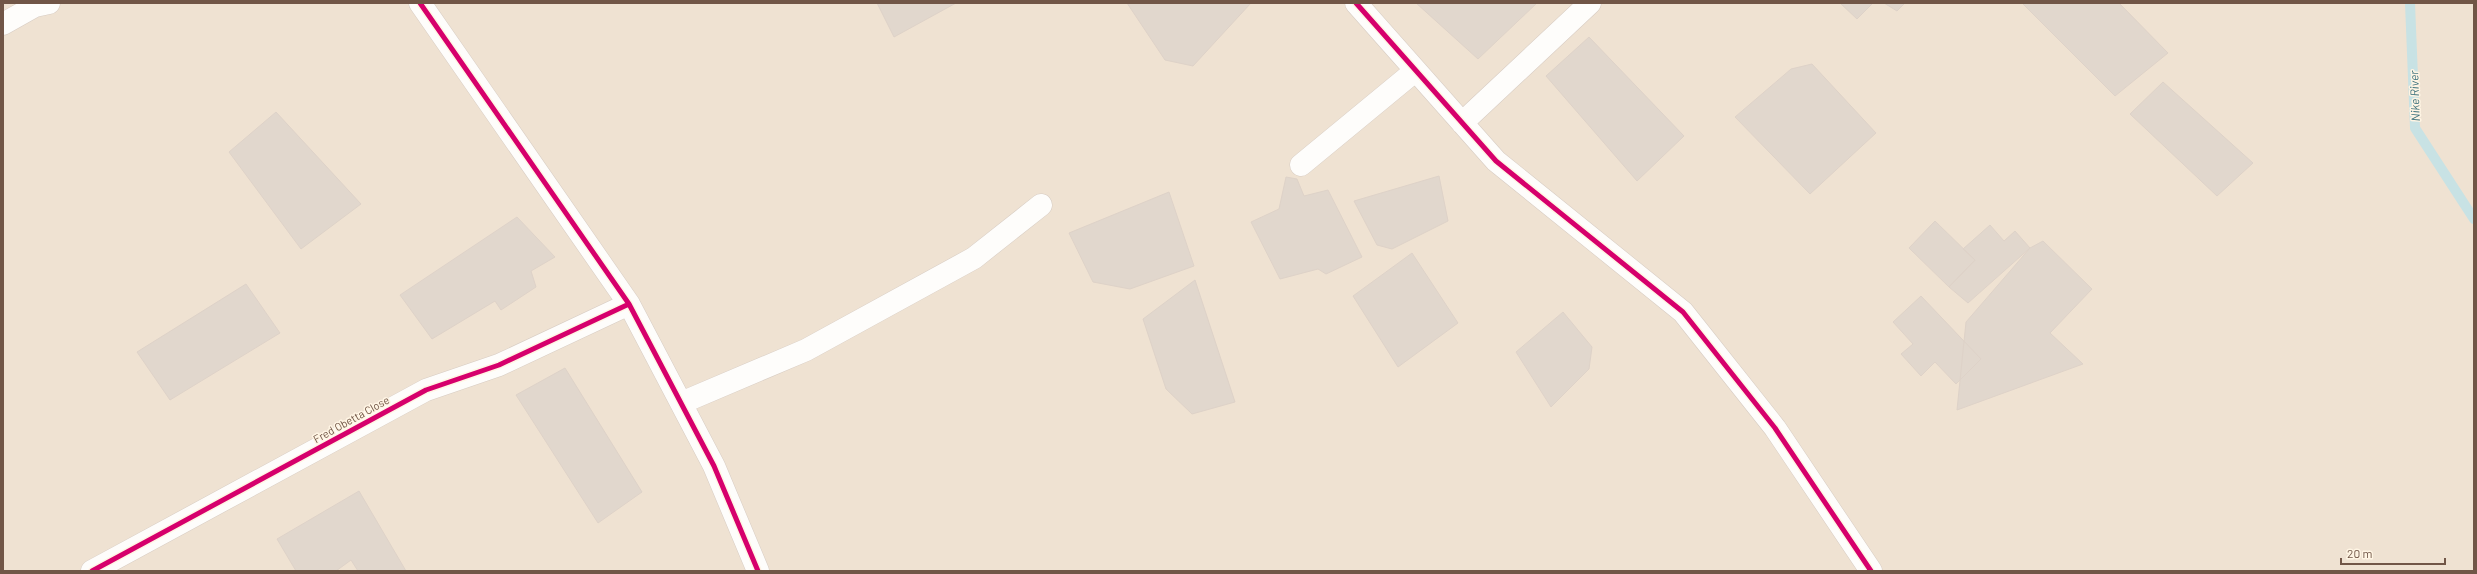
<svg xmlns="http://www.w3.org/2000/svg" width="2477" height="574" font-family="Barlow,sans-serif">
<rect width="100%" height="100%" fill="#f6efe5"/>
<path fill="#efe2d2" d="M3,3H2474V571H3Z"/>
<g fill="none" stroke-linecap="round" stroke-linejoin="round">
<path stroke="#c8e2e4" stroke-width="10" d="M2410,3L2415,128L2474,219"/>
</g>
<path fill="#e1d7cd" stroke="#ded2c8" d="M877,3H956L894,37Z
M1127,3H1251L1193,66L1165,60Z
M1416,3H1537L1478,59Z
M1840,3H1873L1857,19Z
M1884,3H1905L1897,11Z
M2022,3H2119L2168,53L2115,96Z
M1589,37L1684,136L1637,181L1546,76Z
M1812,64L1876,133L1810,194L1735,117L1791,69Z
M2163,82L2253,163L2217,196L2130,114Z
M276,112L361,204L301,249L229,152Z
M1439,176L1448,221L1392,249L1377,245L1354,201Z
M1286,177L1297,179L1304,196L1328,190L1362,257L1326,274L1318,269L1280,279L1251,222L1279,209Z
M1169,192L1194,266L1130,289L1093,282L1069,233Z
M517,217L555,257L531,271L536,287L501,310L495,301L432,339L400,295Z
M1935,221L1975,260L1949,287L1909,248Z
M1990,225L2004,241L2015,231L2030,248L1968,303L1949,287L1975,260L1963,249Z
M2043,241L2092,289L2050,333L2083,364L1957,410L1966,322L2030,248Z
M1412,253L1458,323L1398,367L1353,296Z
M1195,280L1235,402L1192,414L1166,389L1143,319Z
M246,284L280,333L170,400L137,352Z
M1921,296L1981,359L1956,384L1935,362L1921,376L1901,354L1913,344L1893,322Z
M1563,312L1592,347L1589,369L1551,407L1516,352Z
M565,368L642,492L598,523L516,395Z
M359,491L406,571H358L351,560L336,571H296L277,539Z"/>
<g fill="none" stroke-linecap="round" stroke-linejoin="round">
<g stroke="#d7ccc3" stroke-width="23">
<path id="minor" d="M420,3L629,304L714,466L758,571
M1356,3L1496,161L1683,312L1775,428L1871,571
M3,24L35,6L49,3
M1462,123L1590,3
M1301,165L1415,71
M681,403L806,350L974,258L1041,205
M92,571L426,390L499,365L629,304"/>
</g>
<use href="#minor" stroke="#fefdfb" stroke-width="22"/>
<g stroke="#fff5e4" stroke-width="8">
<path id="cycleway" d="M420,3L629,304L714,466L758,571
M1356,3L1496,161L1683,312L1775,428L1871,571
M92,571L426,390L499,365L629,304"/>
</g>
<use href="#cycleway" stroke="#d6006c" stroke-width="5"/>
</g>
<g text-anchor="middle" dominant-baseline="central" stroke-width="3" stroke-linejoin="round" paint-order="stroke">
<g font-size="11" fill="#715647" stroke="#fff5e4">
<text transform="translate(351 419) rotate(-29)">Fred Obetta Close</text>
</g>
<g font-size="12" font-style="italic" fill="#3f737e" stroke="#fff5e4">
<text transform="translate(2414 96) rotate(-92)">Nike River</text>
</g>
</g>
<rect width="2477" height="574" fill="none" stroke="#715647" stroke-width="8"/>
<path d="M2341 558v6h104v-6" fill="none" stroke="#715647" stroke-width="2"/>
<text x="2347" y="558" font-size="12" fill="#715647" stroke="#fff5e4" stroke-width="3" paint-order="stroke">20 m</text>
</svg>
